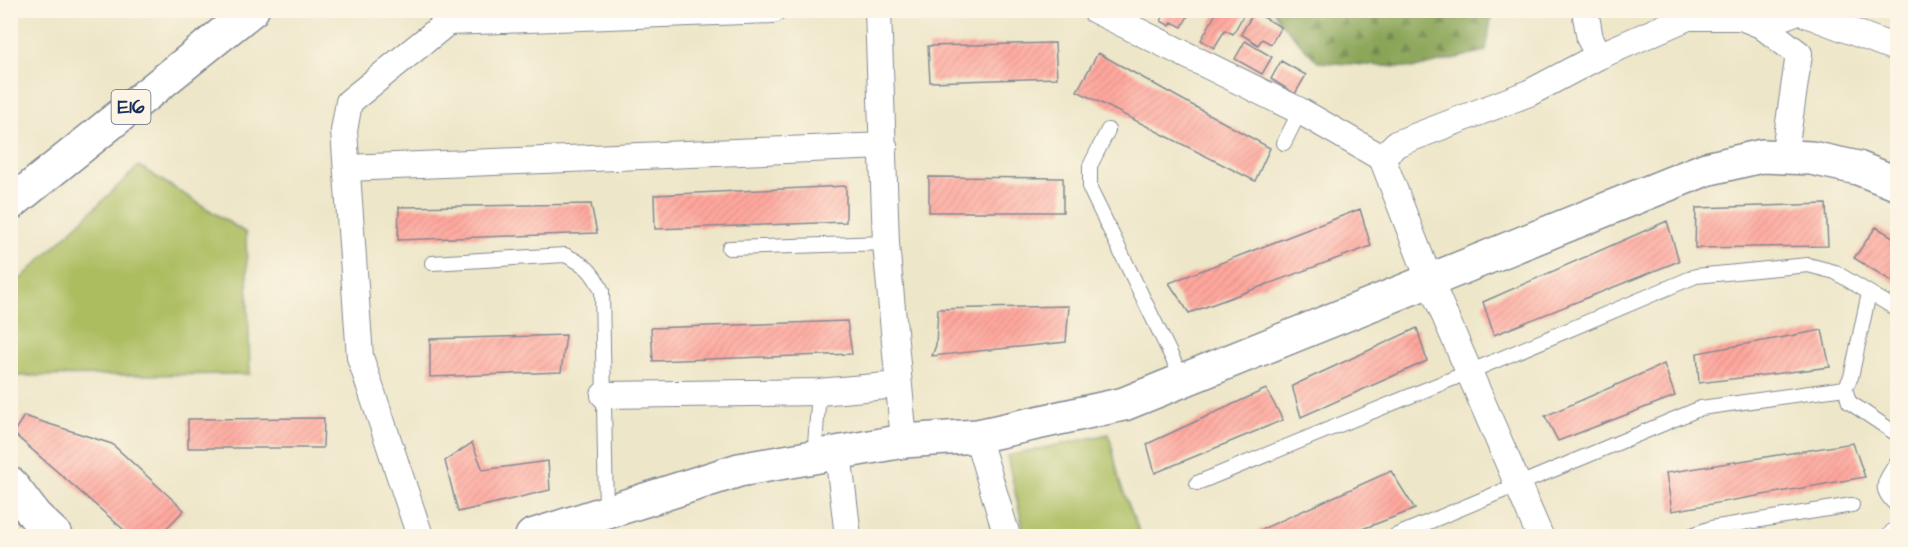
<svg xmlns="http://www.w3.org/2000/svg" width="1908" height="547" font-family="'Architects Daughter',sans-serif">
<defs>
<pattern id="forest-firs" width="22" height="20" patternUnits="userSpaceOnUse" patternTransform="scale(1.5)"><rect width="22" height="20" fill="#89a457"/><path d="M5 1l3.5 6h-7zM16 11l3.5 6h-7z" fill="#6f864b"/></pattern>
<pattern id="building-hatch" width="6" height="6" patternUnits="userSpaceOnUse" patternTransform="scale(1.5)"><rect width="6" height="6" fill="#ffa79d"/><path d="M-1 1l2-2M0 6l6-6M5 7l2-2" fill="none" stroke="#da908a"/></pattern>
</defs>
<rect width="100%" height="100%" fill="#fcf5e5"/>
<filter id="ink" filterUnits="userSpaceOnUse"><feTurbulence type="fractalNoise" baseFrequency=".0167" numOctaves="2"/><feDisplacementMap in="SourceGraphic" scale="12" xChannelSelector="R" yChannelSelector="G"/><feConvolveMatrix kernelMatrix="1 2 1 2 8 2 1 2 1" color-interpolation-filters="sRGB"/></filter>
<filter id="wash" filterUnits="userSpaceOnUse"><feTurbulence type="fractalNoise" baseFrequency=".008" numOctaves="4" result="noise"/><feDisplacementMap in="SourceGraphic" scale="24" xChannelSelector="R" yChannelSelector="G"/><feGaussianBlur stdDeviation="1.35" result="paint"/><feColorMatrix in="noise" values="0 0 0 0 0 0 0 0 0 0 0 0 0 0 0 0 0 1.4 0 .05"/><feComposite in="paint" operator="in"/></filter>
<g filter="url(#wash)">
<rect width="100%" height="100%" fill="#ede6c8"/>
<path fill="url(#forest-firs)" stroke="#526a5a" stroke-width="1.5" d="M1274,11H1492L1486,51L1415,68L1318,62L1280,22Z"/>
<path fill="#acbd61" stroke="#647660" stroke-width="1.5" d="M139,166L246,233L250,374L14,376L11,354V288Z
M1109,434L1120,483L1141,536H1025L1007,456Z"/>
<g id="blocks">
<path fill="url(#building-hatch)" d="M1167,10H1191L1182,27L1172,22L1170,26L1161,21Z
M1218,10H1233L1243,16L1233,34L1225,30L1214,48L1201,40Z
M1254,12L1281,27L1271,44L1262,39L1258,45L1241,34Z
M1245,41L1272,57L1262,74L1235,59Z
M1055,43L1057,78L930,82L928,46Z
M1098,53L1270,148L1255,181L1077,91Z
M1281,61L1306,75L1295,94L1271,79Z
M929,177L1063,178V212H929Z
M846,186V222L655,229L654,195Z
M591,204L597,233L398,240L399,207Z
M1826,204L1828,246L1695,248L1696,208Z
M1360,209L1371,246L1189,313L1169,283Z
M1667,221L1679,261L1494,335L1483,302Z
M1876,227L1898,240V285L1854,258Z
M1069,306L1066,342L932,356L936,345L938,309Z
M847,321L852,354L653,361L651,328Z
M1417,328L1427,361L1301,417L1292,386Z
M1822,330L1830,367L1699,383L1697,353Z
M566,335L561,372L430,377V339Z
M1664,364L1675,396L1558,441L1545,416Z
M1266,389L1283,420L1155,473L1147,444Z
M24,416L112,444L184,510L159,536H131L13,433Z
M324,418L323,448H188V419Z
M472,443L483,470L548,461L550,490L458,512L445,461Z
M1853,443L1865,477L1672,511L1666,473Z
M1391,471L1415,509L1344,536H1247Z"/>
</g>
</g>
<g filter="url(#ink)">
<use href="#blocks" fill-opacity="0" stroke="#848a93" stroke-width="1.5"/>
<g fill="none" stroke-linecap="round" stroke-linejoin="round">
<g stroke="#848a93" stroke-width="16">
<path id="lane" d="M1108,130L1090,166V189L1183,380
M1284,143L1300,111
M729,248L886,243
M432,263L565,255C586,265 592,270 602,291L606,513
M1845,388L1849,402L1898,435
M814,457L819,392
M1898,460C1885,483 1876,487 1898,507
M1197,483L1469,372L1696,276L1808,265L1835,272L1898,310
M1395,536L1701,408L1845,388L1851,377L1869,293
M1689,536L1711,528L1852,505"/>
</g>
<g stroke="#848a93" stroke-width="28">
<path id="street" d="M878,10L886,243L904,441
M1095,10L1300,111L1382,158L1429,279L1540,536
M1585,10L1590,39L1599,56
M448,22L773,10
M1761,25L1798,11L1898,49
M1382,158L1396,144L1529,93L1599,56L1688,17H1741L1761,25L1799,54L1784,157
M347,168L884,146
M604,395L819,392L898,385
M977,436L1007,536
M838,453L848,536
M420,536L360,357L344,131L349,102L448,22L459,10
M1896,536L1898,535"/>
</g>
<g stroke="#848a93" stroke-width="36">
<path id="secondary" d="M10,483L35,516L56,536
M532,536L739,470L904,441L977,436L1124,404L1706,169L1762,156L1811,158L1858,168L1898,184"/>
</g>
<g stroke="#848a93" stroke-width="36">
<path id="highway" d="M10,204L252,10"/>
</g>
<use href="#lane" stroke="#fff" stroke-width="14"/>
<use href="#street" stroke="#fff" stroke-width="26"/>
<use href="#secondary" stroke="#fff" stroke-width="33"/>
<use href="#highway" stroke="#fff" stroke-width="33"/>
</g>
</g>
<g text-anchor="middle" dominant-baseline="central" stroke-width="5" stroke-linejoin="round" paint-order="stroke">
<rect fill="#fcf5e5" stroke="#5e6a86" stroke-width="1.5" x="111.5" y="90" width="39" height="34" rx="4.5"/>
<g font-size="20" font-weight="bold" fill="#1b2f5e">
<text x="131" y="107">E16</text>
</g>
</g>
<rect width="1908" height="547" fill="none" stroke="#fcf5e5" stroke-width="36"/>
</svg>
